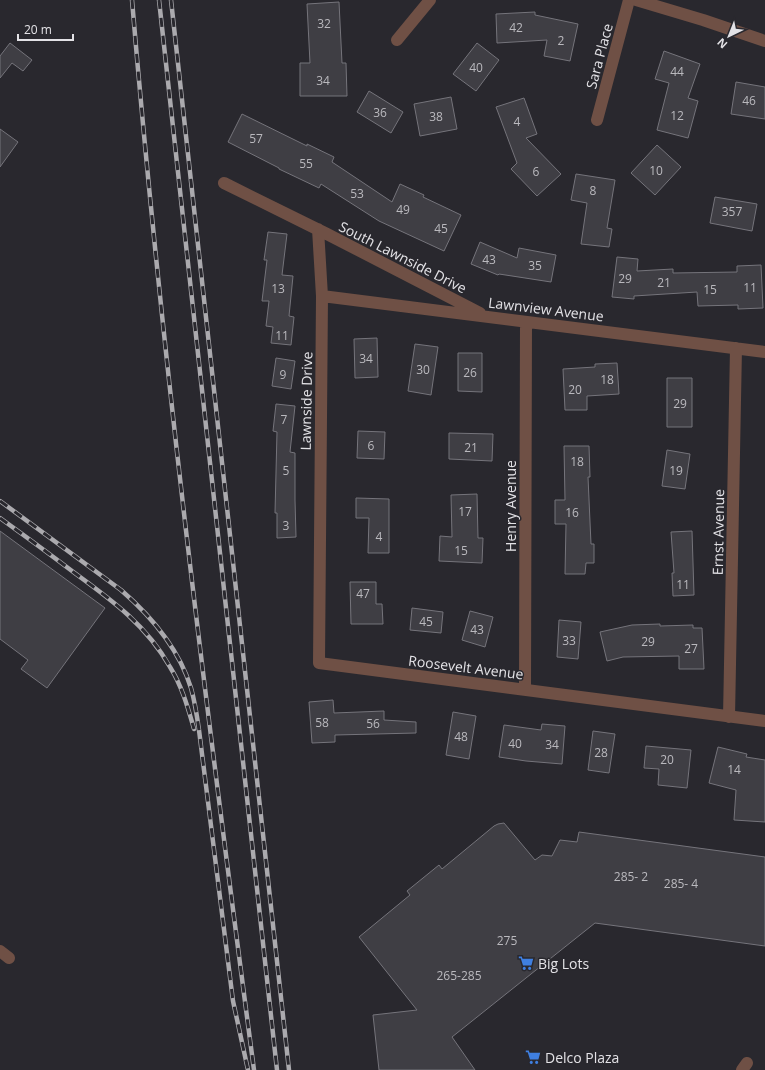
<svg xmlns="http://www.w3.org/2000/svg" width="765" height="1070" font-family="'Open Sans',sans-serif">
<rect width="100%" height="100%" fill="#29282e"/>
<path fill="#3f3e44" stroke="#75747b" d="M339,2L342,63H346L347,96H300V63H310L307,4Z
M535,12V15L578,24L570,61L544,56L547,40L497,43L496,14Z
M10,43L32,60L23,71L12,63L0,78V56Z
M477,43L499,60L476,91L453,74Z
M664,51L700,64L688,98L698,101L688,138L657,130L669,83L655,79Z
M736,82L765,87V119L731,114Z
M369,91L403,112L391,133L357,112Z
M451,97L457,129L420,136L414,104Z
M524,98L537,134L526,138L561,174L537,196L511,169L517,163L496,107Z
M242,114L307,146V144L334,157L332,162L392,202L400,184L424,195L423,197L461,215L444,251L379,221L321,184L319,188L279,169V168L228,142Z
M0,129L18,142L0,167Z
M657,145L681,167L655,195L631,173Z
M576,174L615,180L607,228L612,229L609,247L581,244L587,203L571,200Z
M715,197L757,204L752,231L710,223Z
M268,232L287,234L282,275L293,276L289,316L294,317L291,345L271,343L273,327L266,326L269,301H262L267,260H264Z
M480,242L517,258L519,248L556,255L551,282L499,274L498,275L471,264Z
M617,257L638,259L637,271L673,269V273L737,272V266L761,265L763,308L738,309V305L698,306L697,292L634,296V299L612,297Z
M377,338L378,377L355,378L354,339Z
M415,344L438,347L431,395L408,391Z
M458,353H482V392L458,391Z
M276,358L295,361L291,389L272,386Z
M617,363L619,394L587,396V410H565L563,369L595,367V364Z
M667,378H692V427H667Z
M276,404L295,406L290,452L295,453V500L296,537L277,538V513H275L277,432L273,431Z
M358,431L385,432L384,459L357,458Z
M449,433L493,434L492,461L449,459Z
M564,446H589L590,477H588L591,544H594V563H586L585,574H565L566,524H555V500H565Z
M667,450L690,454L685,489L662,486Z
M477,494L478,538H483L482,563L439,561L440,536L452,537L451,495Z
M356,498L389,499V553H368L369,518H356Z
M0,531L105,608L47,688L21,669L28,660L0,639Z
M692,531L694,595L673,596L672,573H674L671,532Z
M350,582H376V604H382L383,624H351Z
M412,608L443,612L441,633L410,630Z
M470,611L493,617L485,647L462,640Z
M559,620L581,622L578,659L557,657Z
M660,624V626L693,625V628H702L704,669H679V656L623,657L607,661L600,632L632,625Z
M333,700L334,713L384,711V720L416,722V733L335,735V742L312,743L309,702Z
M453,712L476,716L469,759L446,755Z
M542,724L565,726L562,764L526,761L499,757L504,725L541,730Z
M593,731L615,734L609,773L588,770Z
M646,746L691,750L687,788L658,785L659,769L644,768Z
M718,747L747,754L746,757L765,760V822L734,820L736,790L709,783Z
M504,823L535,860L542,855L552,856L560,840L577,842L579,832L765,857V946L595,923L452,1037L475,1070H379L373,1015L417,1010L359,937L410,895L407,891L439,865L442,869L494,826L498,824Z"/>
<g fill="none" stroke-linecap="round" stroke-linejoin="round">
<path stroke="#6f5045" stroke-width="12" d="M636,0L703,20L765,41
M397,40L430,0
M597,120L629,0
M224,183L327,234L480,313
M318,229L322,296L319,663L765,721
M322,296L765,352
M525,690L526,322
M729,717L736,348
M0,951L9,958
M742,1070L747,1063"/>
<g stroke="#abaaae" stroke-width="4.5">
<path id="rail" d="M132,0C162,358 207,714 254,1070
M159,0L277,1070
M171,0L289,1070
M0,501L121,590C151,616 179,649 191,688C195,702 197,716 199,730L233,1001L248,1070
M0,518C25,536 51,555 76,574C113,601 147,626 170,667C182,686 188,708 194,729"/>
</g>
<use href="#rail" stroke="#29282e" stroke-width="3" stroke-dasharray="9" stroke-linecap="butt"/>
</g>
<defs>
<g id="supermarket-bare" transform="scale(1.2)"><path d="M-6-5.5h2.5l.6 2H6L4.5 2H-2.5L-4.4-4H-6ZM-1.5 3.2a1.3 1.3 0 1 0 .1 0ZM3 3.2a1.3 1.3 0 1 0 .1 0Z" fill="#3f7fe0" stroke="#29282e" stroke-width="2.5" paint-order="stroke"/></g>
</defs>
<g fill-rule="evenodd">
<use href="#supermarket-bare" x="526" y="963"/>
<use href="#supermarket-bare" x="533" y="1057"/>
</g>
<g text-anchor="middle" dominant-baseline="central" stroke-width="3" stroke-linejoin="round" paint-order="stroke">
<g font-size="12" fill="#bab9be">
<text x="324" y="23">32</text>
<text x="516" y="27">42</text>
<text x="561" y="40">2</text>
<text x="476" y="67">40</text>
<text x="677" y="71">44</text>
<text x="323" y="80">34</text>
<text x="749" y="100">46</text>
<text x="380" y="112">36</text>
<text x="677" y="115">12</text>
<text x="436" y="116">38</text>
<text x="517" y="121">4</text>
<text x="256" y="138">57</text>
<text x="306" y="163">55</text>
<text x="656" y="170">10</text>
<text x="536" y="171">6</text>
<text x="593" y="190">8</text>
<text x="357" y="193">53</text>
<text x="403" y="209">49</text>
<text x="732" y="211">357</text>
<text x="441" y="228">45</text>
<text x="489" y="259">43</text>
<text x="535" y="265">35</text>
<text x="625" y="278">29</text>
<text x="664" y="282">21</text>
<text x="750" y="287">11</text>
<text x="278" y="288">13</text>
<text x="710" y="289">15</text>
<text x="282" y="335">11</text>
<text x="366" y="358">34</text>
<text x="423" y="369">30</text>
<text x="470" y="372">26</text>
<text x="283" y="374">9</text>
<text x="607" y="379">18</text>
<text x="575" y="389">20</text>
<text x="680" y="403">29</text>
<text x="284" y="419">7</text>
<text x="371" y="445">6</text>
<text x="471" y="447">21</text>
<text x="577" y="461">18</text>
<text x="286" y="470">5</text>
<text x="676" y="470">19</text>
<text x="465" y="511">17</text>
<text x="572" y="512">16</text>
<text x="286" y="525">3</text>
<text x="379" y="536">4</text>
<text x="461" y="550">15</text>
<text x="683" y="584">11</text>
<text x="363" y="593">47</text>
<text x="426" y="621">45</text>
<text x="477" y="629">43</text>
<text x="569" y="640">33</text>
<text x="648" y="641">29</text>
<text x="691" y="648">27</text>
<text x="322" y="722">58</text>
<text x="373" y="723">56</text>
<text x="461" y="736">48</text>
<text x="515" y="743">40</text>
<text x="552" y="744">34</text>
<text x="601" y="752">28</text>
<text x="667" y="759">20</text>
<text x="734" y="769">14</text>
<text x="631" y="876">285- 2</text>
<text x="681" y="883">285- 4</text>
<text x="507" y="940">275</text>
<text x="459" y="975">265-285</text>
</g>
<g font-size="14" fill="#e3e2e6" stroke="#29282e">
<text transform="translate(599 56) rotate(-75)">Sara Place</text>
<text transform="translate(403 257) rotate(27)">South Lawnside Drive</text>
<text transform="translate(546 309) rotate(7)">Lawnview Avenue</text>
<text transform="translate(306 401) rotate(-89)">Lawnside Drive</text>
<text transform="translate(510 506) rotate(-90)">Henry Avenue</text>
<text transform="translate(718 532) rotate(-89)">Ernst Avenue</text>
<text transform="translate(466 667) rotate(7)">Roosevelt Avenue</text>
</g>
<g font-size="14" fill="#e3e2e6" stroke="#29282e" text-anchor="start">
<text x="538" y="963">Big Lots</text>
<text x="545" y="1057">Delco Plaza</text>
</g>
</g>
<g transform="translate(729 36) rotate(223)" stroke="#29282e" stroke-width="3" paint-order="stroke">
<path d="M0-3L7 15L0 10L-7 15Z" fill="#e3e2e6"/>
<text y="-6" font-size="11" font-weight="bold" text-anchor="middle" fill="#e3e2e6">N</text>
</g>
<path d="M18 34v6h55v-6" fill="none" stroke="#e3e2e6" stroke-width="2"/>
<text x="24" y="34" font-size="12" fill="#e3e2e6" stroke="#29282e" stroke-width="3" paint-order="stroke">20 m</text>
</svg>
